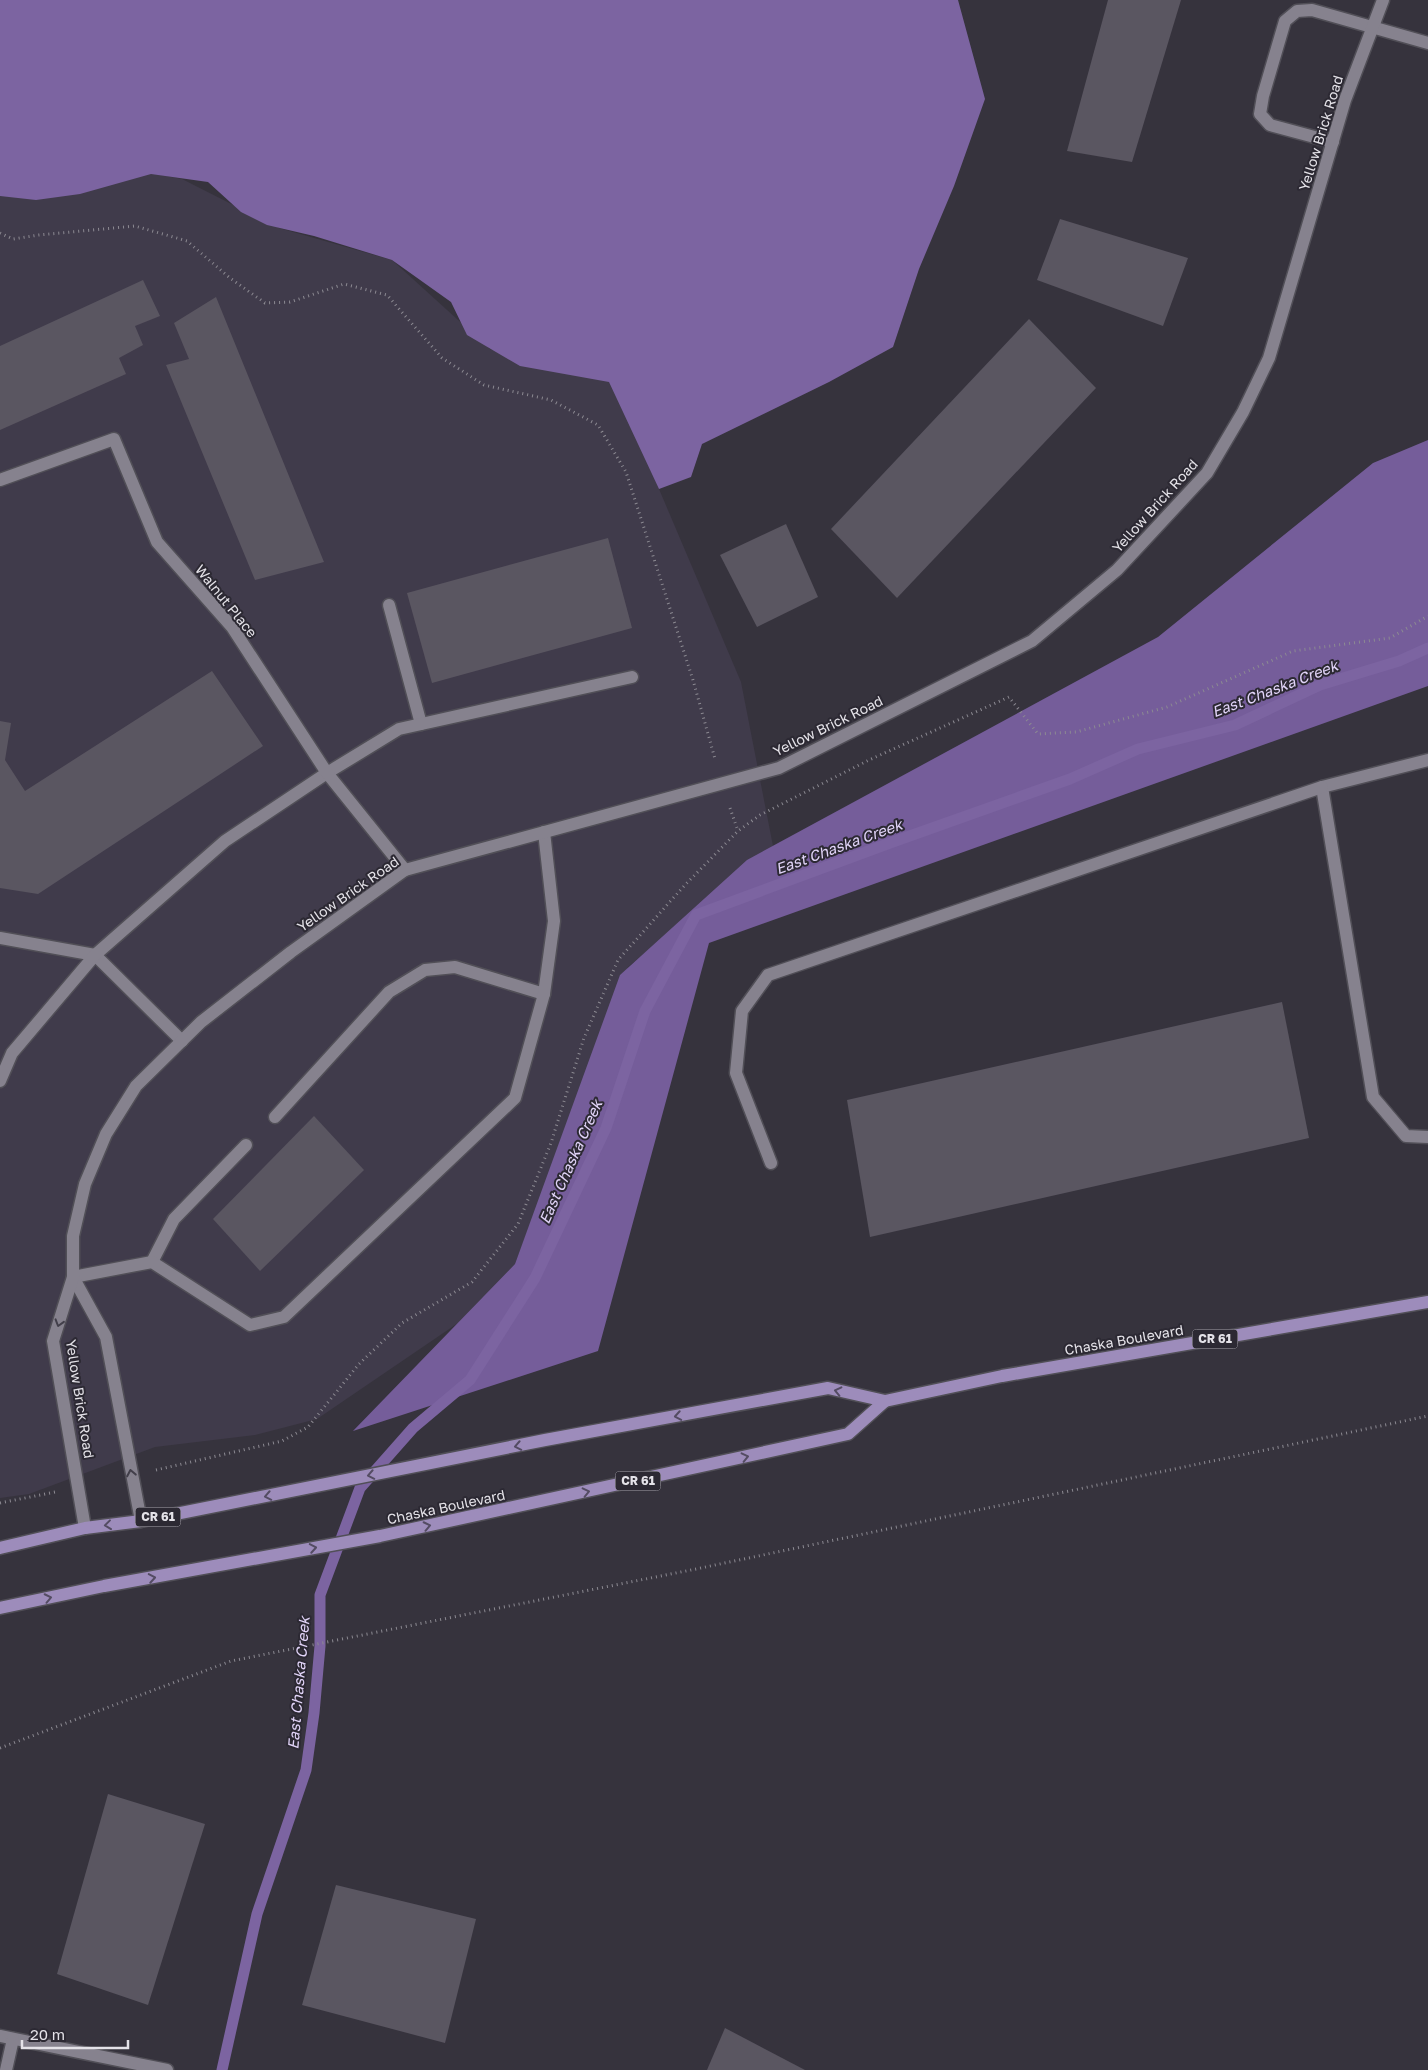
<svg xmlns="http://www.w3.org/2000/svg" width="1428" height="2070" font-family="'Golos Text',sans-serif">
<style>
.built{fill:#403b4b}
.forest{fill:#755d9a}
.water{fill:#7c64a1}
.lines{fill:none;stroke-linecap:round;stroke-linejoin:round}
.stream{stroke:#7c64a1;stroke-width:11}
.building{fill:#5a5661}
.service-casing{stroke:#514f57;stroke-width:15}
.minor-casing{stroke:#514f57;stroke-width:15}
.tertiary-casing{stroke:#514f57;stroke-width:15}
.primary-casing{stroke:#514f57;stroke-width:15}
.path{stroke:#8c8a92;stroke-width:3;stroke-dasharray:1 4;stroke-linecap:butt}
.service{stroke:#86828e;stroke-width:12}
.minor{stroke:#86828e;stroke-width:12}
.tertiary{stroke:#86828e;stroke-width:12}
.primary{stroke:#9d8cbb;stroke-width:12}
.oneway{stroke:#423f4a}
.oneway2{stroke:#544c63}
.labels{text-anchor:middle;stroke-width:4;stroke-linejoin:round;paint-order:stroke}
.shield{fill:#2c2933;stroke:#adaab2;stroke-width:1}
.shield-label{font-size:12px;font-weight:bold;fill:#e4e2e8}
.street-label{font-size:14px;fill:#e4e2e8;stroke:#2c2933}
.water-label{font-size:15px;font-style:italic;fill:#e1d4f8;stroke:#2c2933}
</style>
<rect width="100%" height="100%" fill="#36333d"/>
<polygon class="built" points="0,139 57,155 182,179 279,228 392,260 490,349 616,380 659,489 741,682 773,846 628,967 515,1264 458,1323 317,1419 255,1435 155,1447 29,1494 0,1498"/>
<polygon class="forest" points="1428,440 1428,686 709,943 598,1351 353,1431 515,1264 620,975 747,860 1158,637 1373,463"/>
<polygon class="water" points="0,0 958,0 985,99 954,186 919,269 893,347 829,382 702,444 691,477 659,489 609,382 520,366 467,335 451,302 392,260 314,236 267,225 241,212 208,182 151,174 80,194 36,200 0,196"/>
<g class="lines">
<polyline class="stream" points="222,2070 257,1914 306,1770 314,1713 320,1646 320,1595 360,1488 413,1428 470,1380 535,1278 606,1128 645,1011 696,915 890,843 1070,779 1138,749 1235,725 1320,685 1399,661 1428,648"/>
</g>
<g class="building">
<polygon points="1108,0 1181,0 1132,162 1067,151"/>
<polygon points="1060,219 1188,258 1163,326 1037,280"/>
<polygon points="143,280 160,316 135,326 143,345 119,358 126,374 0,430 0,346"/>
<polygon points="216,297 324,562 255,580 166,365 189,359 174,323"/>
<polygon points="1029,319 1096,388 897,598 831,529"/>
<polygon points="786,524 818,597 757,627 720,555"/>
<polygon points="608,538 632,628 432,683 407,593"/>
<polygon points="212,671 263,746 38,894 0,888 0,721 11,723 5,760 25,791"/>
<polygon points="1282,1002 1309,1138 870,1237 847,1100"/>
<polygon points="314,1116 364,1170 260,1271 213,1219"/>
<polygon points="108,1794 205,1824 148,2005 57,1974"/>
<polygon points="336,1885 476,1919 445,2043 302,2005"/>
<polygon points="725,2028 805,2070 707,2070"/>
</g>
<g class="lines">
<defs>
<g id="service">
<polyline points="1333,142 1270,125 1260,114 1263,96 1285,21 1297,11 1312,10 1428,43"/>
<polyline points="389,605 421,724"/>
<polyline points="1428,760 1322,787 1373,1097 1406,1136 1428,1137"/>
<polyline points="0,938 95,955 182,1041"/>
<polyline points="0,1081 12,1053 95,955 225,841 327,773 399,729 632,677"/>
<polyline points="275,1117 389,992 425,970 455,967 544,994"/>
<polyline points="771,1163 736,1073 742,1011 768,975 1322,787"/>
<polyline points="152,1262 174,1219 246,1145"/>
<polyline points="73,1277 152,1262 250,1325 284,1317 515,1098 544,994 554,921 544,832"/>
</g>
<g id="minor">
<polyline points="0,480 114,439 157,542 232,627 327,773 405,870"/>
<polyline points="0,2036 167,2070"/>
<polyline points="6,2070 13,2039"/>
</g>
<g id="tertiary">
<polyline points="73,1277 106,1337 141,1521"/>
<polyline points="85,1528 53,1341 73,1277 73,1236 85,1184 106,1134 136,1086 201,1022 291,952 405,870 779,768 1032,641 1117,570 1207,473 1243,412 1269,358 1345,100 1383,0"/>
</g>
<g id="primary">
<polyline points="0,1548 85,1528 141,1521 545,1440 828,1388 885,1401 1002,1376 1428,1302"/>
<polyline points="0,1608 104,1586 380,1536 848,1434 885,1401"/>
</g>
</defs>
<use href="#service" class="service-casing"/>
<use href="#minor" class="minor-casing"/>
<use href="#tertiary" class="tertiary-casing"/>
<use href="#primary" class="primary-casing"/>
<g class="path">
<polyline points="0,233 13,239 39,235 135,226 187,241 230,278 265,303 290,302 344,284 387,295 442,358 484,385 551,400 598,425 626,472 693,680 715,759"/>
<polyline points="730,808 738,831"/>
<polyline points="156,1470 282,1441 308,1427 359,1364 402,1323 472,1282 518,1224 551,1143 584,1038 618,960 684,886 738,831 760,815 869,760 1009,697 1038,734 1076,732 1167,707 1293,651 1390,638 1428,616"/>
<polyline points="0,1503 55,1492"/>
<polyline points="0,1748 231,1661 696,1569 1428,1416"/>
</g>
<use href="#service" class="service"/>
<use href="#minor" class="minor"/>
<use href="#tertiary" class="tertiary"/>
<use href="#primary" class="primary"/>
</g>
<defs><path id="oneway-chevron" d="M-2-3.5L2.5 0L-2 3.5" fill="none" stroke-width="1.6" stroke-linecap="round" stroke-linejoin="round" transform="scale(1.25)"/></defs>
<g class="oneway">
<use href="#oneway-chevron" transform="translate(59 1323) rotate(107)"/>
<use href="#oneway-chevron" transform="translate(131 1473) rotate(-101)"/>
</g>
<g class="oneway2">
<use href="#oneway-chevron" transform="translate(838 1391) rotate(-167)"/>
<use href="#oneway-chevron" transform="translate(678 1416) rotate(170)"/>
<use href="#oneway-chevron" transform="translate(518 1446) rotate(169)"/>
<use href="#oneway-chevron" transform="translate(745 1457) rotate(-13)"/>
<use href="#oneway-chevron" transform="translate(371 1475) rotate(169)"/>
<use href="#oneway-chevron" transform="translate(586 1492) rotate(-13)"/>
<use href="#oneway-chevron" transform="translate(268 1496) rotate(169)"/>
<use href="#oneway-chevron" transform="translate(108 1525) rotate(173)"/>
<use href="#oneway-chevron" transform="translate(427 1526) rotate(-12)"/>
<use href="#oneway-chevron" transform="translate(313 1548) rotate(-10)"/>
<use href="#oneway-chevron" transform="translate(152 1578) rotate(-10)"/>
<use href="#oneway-chevron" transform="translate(48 1598) rotate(-12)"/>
</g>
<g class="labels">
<g class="shield">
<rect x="1192.5" y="1329.5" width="45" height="19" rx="4"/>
<rect x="615.5" y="1471.5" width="45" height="19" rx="4"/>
<rect x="135.5" y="1507.5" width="45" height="19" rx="4"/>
</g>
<g class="shield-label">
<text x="1215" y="1343">CR 61</text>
<text x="638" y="1485">CR 61</text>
<text x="158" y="1521">CR 61</text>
</g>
<g class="street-label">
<text transform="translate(1321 133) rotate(-73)" y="5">Yellow Brick Road</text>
<text transform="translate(1155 506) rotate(-48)" y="5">Yellow Brick Road</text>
<text transform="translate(226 601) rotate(51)" y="5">Walnut Place</text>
<text transform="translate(828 726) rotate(-26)" y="5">Yellow Brick Road</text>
<text transform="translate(348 894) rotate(-35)" y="5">Yellow Brick Road</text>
<text transform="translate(1124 1340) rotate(-10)" y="5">Chaska Boulevard</text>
<text transform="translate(80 1399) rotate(81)" y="5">Yellow Brick Road</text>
<text transform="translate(446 1507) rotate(-12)" y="5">Chaska Boulevard</text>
</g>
<g class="water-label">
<text transform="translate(1275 689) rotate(-21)" y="5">East Chaska Creek</text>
<text transform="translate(839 847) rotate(-20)" y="5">East Chaska Creek</text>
<text transform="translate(571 1162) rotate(-66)" y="5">East Chaska Creek</text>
<text transform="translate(299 1683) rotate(-85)" y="5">East Chaska Creek</text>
</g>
</g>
<path d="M22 2040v8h106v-8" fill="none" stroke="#e4e2e8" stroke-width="2.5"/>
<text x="30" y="2040" font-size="15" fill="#e4e2e8" stroke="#2c2933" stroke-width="4" paint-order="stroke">20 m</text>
</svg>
